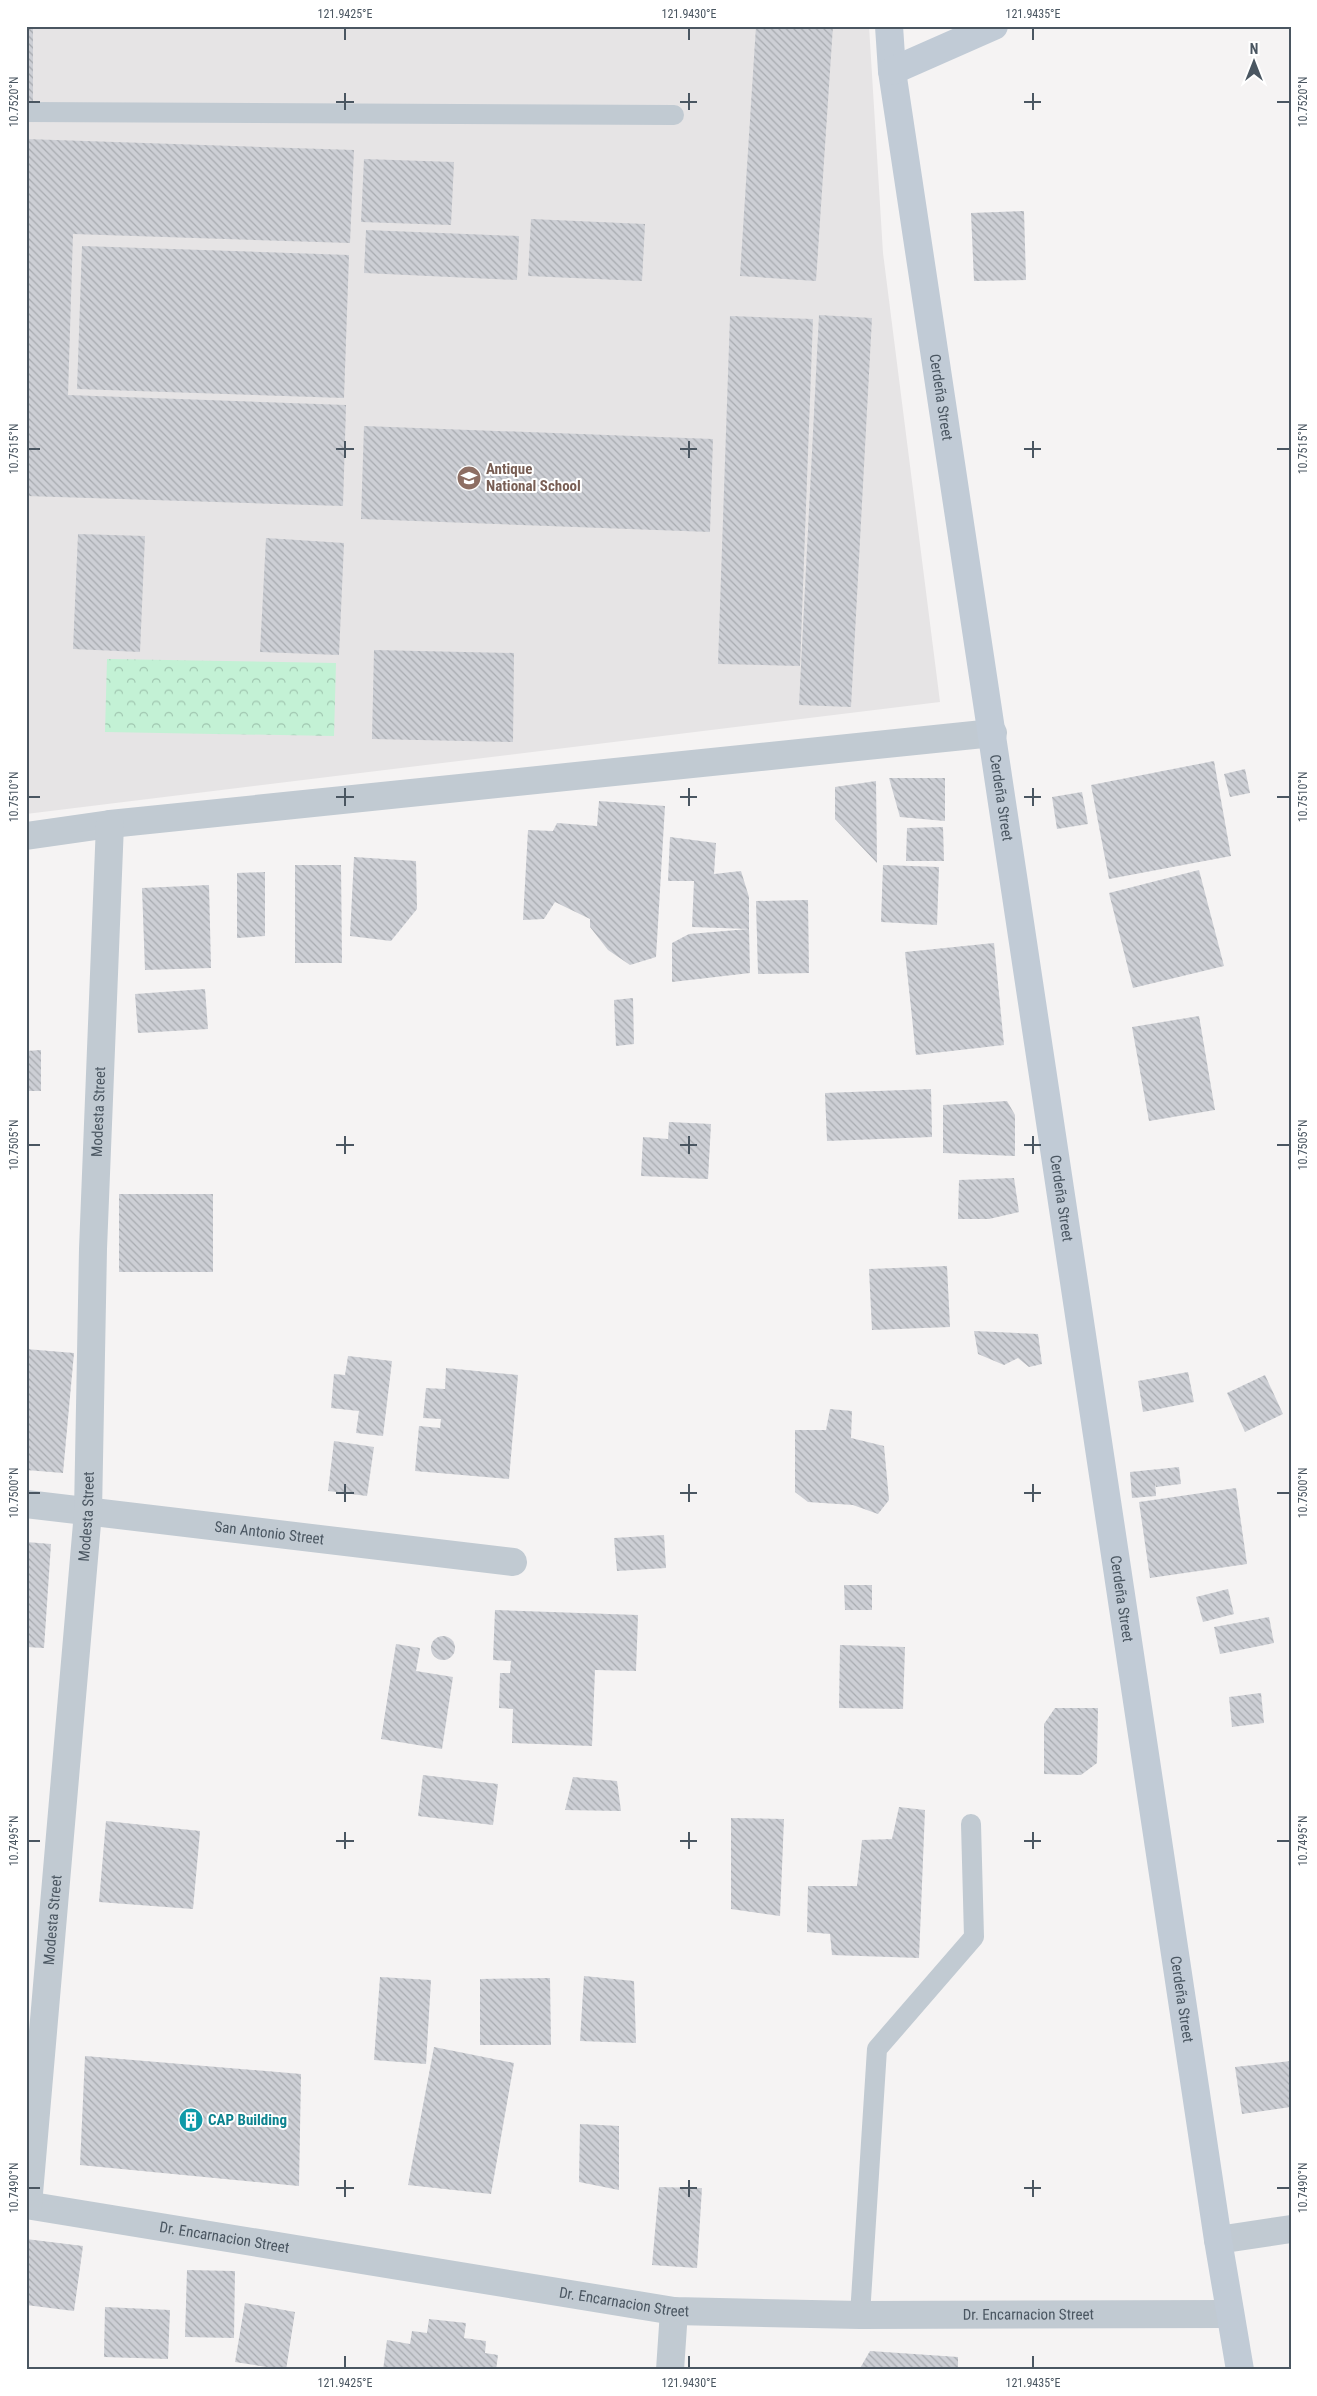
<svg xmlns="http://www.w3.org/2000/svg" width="1317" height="2396" font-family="'Roboto Condensed',sans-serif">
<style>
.education{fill:#e6e4e5}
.forest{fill:url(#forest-crowns)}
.building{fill:url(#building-back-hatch)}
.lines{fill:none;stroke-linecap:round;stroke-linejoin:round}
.service{stroke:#c1cad2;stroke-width:20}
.minor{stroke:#c1cad2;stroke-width:28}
.secondary{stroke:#c1cbd6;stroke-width:28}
.ticks{fill:none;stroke:#4a5661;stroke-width:2}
.labels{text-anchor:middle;stroke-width:4;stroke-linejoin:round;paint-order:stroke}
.street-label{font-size:15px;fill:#4a5661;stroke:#fff}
.education-label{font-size:15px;font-weight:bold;fill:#785e54;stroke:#fff;text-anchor:start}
.culture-label{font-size:15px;font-weight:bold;fill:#0d838f;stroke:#fff;text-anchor:start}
.neatline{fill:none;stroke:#4a5661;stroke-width:2}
.ticks-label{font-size:12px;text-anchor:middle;fill:#4a5661}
</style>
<defs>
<pattern id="forest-crowns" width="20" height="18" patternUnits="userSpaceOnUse" patternTransform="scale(1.25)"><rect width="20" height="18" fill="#c3f1d5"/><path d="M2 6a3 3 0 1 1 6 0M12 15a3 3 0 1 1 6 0" fill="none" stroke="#a0c6b0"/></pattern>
<pattern id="building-back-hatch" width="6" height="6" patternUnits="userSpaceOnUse" patternTransform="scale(1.25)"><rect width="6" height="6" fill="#cdcfd5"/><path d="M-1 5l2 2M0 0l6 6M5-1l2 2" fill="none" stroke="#a8abb0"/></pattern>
</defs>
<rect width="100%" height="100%" fill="#f5f3f3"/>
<polygon class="education" points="26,26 869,26 883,253 940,702 26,814"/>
<polygon class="forest" points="107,659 336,663 334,736 105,732"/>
<g class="building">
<rect x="26" y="26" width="7" height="77"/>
<polygon points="756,26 833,26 816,281 740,276"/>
<polygon points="26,139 354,150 350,243 73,234 68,395 346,405 343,506 26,496"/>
<polygon points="364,159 454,162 451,225 361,222"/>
<polygon points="1024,211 1026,280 974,281 971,213"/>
<polygon points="531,219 645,224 642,281 528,276"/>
<polygon points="366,230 519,236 517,280 364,273"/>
<polygon points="82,246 349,255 344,398 77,389"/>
<polygon points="819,315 872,318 851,707 799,705"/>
<polygon points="730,316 813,319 800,666 718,664"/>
<polygon points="364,426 713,439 710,532 361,519"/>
<polygon points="78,534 145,536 140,652 73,649"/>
<polygon points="266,538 344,543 339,655 260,652"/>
<polygon points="374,650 514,653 513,742 372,739"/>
<polygon points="1214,761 1231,856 1109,879 1091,785"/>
<polygon points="1245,769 1250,793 1230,797 1224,774"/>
<polygon points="889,778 945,778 945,821 900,817"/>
<polygon points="876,781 877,863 835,819 835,787"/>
<polygon points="1082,792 1088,824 1057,829 1052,797"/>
<polygon points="599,801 665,806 656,957 630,965 608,950 590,927 590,919 555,902 544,919 523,920 528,830 553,831 557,823 597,826"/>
<polygon points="943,827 944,861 906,861 907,828"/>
<polygon points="670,837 716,843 714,874 741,871 749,897 749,929 692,927 694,881 668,881"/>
<polygon points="354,857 416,861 417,909 391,941 350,936"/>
<polygon points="295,865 341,865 342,963 295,963"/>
<polygon points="883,865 939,867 937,925 881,922"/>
<polygon points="1199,870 1224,966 1133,988 1109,893"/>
<polygon points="265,872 265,936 237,938 237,873"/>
<polygon points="209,885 211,968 145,970 142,888"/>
<polygon points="808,900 809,973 758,974 756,901"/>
<polygon points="749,929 750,973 672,982 672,943 689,934"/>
<polygon points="994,943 1004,1045 916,1055 905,952"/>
<polygon points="205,989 208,1029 138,1033 135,994"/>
<polygon points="633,998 634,1044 616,1046 614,1000"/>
<polygon points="1199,1016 1215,1110 1149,1121 1132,1027"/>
<polygon points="41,1050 41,1091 26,1091 26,1051"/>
<polygon points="931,1089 932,1137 827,1141 825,1093"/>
<polygon points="1007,1101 1015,1115 1015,1156 943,1153 943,1105"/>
<polygon points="669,1122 711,1124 708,1179 641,1176 643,1137 668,1139"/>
<polygon points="1014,1178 1019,1212 989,1219 958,1219 959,1180"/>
<rect x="119" y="1194" width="94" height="78"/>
<polygon points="947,1266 950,1327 872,1330 869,1269"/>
<polygon points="974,1331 1038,1334 1042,1364 1029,1367 1018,1358 1004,1365 978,1354"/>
<polygon points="26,1349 74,1353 63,1473 26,1470"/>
<polygon points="348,1356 392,1361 383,1436 356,1433 359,1411 331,1408 334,1374 345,1375"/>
<polygon points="446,1368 518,1375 509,1479 415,1471 419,1426 440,1428 441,1419 423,1418 426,1388 445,1389"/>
<polygon points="1188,1372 1194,1402 1143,1412 1138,1381"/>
<polygon points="1265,1375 1283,1414 1245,1432 1227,1393"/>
<polygon points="830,1409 852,1411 851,1438 884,1446 889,1500 878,1514 853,1505 808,1502 795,1492 795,1430 826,1430"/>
<polygon points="334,1441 374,1447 367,1496 328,1491"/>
<polygon points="1179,1467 1181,1484 1156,1487 1155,1481 1156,1496 1132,1498 1130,1472"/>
<polygon points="1236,1488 1247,1564 1150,1578 1139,1502"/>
<polygon points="664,1535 666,1568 617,1571 614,1538"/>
<polygon points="26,1542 51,1544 44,1648 26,1647"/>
<polygon points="844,1585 872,1585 872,1610 845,1610"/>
<polygon points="1228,1589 1234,1614 1203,1622 1196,1597"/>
<polygon points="495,1610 638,1615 636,1671 595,1670 592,1746 512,1743 513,1709 499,1708 500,1673 510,1673 511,1661 493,1660"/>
<polygon points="1269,1617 1274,1643 1220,1654 1214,1627"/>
<circle cx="443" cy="1648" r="12"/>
<polygon points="396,1644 420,1648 416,1671 453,1677 442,1749 381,1739"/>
<polygon points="840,1645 905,1647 903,1709 839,1708"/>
<polygon points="1261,1693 1264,1723 1232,1727 1229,1697"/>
<polygon points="1055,1708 1098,1708 1097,1763 1081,1775 1044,1774 1044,1724"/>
<polygon points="423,1775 498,1784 493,1825 418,1816"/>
<polygon points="573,1777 617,1781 621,1811 565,1810"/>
<polygon points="899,1807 925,1810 919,1958 832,1955 830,1934 807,1932 808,1886 857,1886 862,1840 892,1839"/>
<polygon points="731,1818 784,1819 780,1916 731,1909"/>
<polygon points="106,1821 200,1831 193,1909 99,1902"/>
<polygon points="584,1976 634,1981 636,2043 580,2041"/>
<polygon points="380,1977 431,1980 426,2064 374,2060"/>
<polygon points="550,1978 551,2045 480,2045 480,1979"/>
<polygon points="434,2047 514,2063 491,2194 408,2185"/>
<polygon points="85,2056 301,2074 299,2186 80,2165"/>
<polygon points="1291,2061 1291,2107 1242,2114 1235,2067"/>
<polygon points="580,2124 619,2126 619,2190 579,2182"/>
<polygon points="659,2187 702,2188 697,2268 652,2265"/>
<polygon points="26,2239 83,2246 74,2311 26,2305"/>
<polygon points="187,2270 235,2271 234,2338 185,2337"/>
<polygon points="245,2303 295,2312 286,2370 235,2362"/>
<polygon points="105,2307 170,2310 168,2359 104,2357"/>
<polygon points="429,2319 466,2323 464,2338 486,2341 485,2353 498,2355 496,2370 383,2370 387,2340 410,2344 412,2331 427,2333"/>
<polygon points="870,2351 958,2357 958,2370 859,2370"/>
</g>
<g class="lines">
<g class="service">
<polyline points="26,112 674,115"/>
<polyline points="860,2315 877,2049 974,1937 971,1824"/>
</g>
<g class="minor">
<polyline points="26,836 110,824 993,733"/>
<path id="s1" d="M26,1504L513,1562"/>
<path id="s2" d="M26,2205L674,2311L860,2315L1230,2314"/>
<path id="s3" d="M28,2205L88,1512L93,1249L110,824"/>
<polyline points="1218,2240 1291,2229"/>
<polyline points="670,2370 674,2311"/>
</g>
<g class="secondary">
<path id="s4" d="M889,26L892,71L1218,2240L1240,2370"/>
<polyline points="892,71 994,26"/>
</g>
</g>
<path class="ticks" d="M345,28V40M689,28V40M1033,28V40M345,93V110M689,93V110M1033,93V110M28,102H40M336,102H354M680,102H697M1024,102H1041M1277,102H1290M345,441V458M689,441V458M1033,441V458M28,449H40M336,449H354M680,449H697M1024,449H1041M1277,449H1290M345,788V806M689,788V806M1033,788V806M28,797H40M336,797H354M680,797H697M1024,797H1041M1277,797H1290M345,1136V1154M689,1136V1154M1033,1136V1154M28,1145H40M336,1145H354M680,1145H697M1024,1145H1041M1277,1145H1290M345,1484V1502M689,1484V1502M1033,1484V1502M28,1493H40M336,1493H354M680,1493H697M1024,1493H1041M1277,1493H1290M345,1832V1849M689,1832V1849M1033,1832V1849M28,1841H40M336,1841H354M680,1841H697M1024,1841H1041M1277,1841H1290M345,2180V2197M689,2180V2197M1033,2180V2197M28,2188H40M336,2188H354M680,2188H697M1024,2188H1041M1277,2188H1290M345,2356V2368M689,2356V2368M1033,2356V2368"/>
<defs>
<symbol id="school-disc" viewBox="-11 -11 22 22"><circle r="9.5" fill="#8d6e63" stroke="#fff"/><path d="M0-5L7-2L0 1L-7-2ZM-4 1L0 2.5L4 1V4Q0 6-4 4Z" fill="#fff"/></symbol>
<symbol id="building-disc" viewBox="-11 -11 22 22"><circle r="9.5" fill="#0f9aa8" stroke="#fff"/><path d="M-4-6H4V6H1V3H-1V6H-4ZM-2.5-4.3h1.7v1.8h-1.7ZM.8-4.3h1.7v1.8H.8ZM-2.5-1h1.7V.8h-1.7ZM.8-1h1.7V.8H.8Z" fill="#fff"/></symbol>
</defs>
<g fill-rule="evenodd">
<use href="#school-disc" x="455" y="464" width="28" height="28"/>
<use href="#building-disc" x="177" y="2106" width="28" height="28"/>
</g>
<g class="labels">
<g class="street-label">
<text dy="5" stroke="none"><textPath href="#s4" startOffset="375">Cerdeña Street</textPath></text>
<text dy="5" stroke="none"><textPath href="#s4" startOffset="780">Cerdeña Street</textPath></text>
<text dy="5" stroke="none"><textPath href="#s3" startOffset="1096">Modesta Street</textPath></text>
<text dy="5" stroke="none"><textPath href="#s4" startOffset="1185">Cerdeña Street</textPath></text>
<text dy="5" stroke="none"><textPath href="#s3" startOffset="691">Modesta Street</textPath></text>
<text dy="5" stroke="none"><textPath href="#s1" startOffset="245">San Antonio Street</textPath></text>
<text dy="5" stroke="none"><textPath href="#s4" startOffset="1590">Cerdeña Street</textPath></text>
<text dy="5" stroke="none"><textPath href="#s3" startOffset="286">Modesta Street</textPath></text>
<text dy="5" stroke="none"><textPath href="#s4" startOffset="1995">Cerdeña Street</textPath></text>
<text dy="5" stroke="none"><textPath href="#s2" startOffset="201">Dr. Encarnacion Street</textPath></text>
<text dy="5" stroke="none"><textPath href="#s2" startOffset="606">Dr. Encarnacion Street</textPath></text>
<text dy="5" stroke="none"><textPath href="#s2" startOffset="1011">Dr. Encarnacion Street</textPath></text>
</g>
<g class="education-label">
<text x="486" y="474">Antique<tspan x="486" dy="17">National School</tspan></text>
</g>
<g class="culture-label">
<text x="208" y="2125">CAP Building</text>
</g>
</g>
<rect width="1317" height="2396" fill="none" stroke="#ffffff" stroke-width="55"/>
<g transform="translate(1254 62)" stroke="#ffffff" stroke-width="4" paint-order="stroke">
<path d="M0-4L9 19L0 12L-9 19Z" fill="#4a5661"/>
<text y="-8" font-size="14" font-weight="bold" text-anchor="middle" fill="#4a5661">N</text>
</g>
<rect x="28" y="28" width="1262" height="2340" class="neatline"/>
<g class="ticks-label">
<text x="345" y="18">121.9425°E</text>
<text x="689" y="18">121.9430°E</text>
<text x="1033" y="18">121.9435°E</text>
<text transform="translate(14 102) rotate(-90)" y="4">10.7520°N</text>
<text transform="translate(1303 102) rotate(-90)" y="4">10.7520°N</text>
<text transform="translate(14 449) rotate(-90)" y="4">10.7515°N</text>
<text transform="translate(1303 449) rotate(-90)" y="4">10.7515°N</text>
<text transform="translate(14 797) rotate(-90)" y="4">10.7510°N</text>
<text transform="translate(1303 797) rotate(-90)" y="4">10.7510°N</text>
<text transform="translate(14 1145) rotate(-90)" y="4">10.7505°N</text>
<text transform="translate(1303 1145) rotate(-90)" y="4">10.7505°N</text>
<text transform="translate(14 1493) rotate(-90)" y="4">10.7500°N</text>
<text transform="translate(1303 1493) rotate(-90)" y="4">10.7500°N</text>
<text transform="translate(14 1841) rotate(-90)" y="4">10.7495°N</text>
<text transform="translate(1303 1841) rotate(-90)" y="4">10.7495°N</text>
<text transform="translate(14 2188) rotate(-90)" y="4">10.7490°N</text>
<text transform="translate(1303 2188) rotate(-90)" y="4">10.7490°N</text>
<text x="345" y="2387">121.9425°E</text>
<text x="689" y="2387">121.9430°E</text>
<text x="1033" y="2387">121.9435°E</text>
</g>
</svg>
